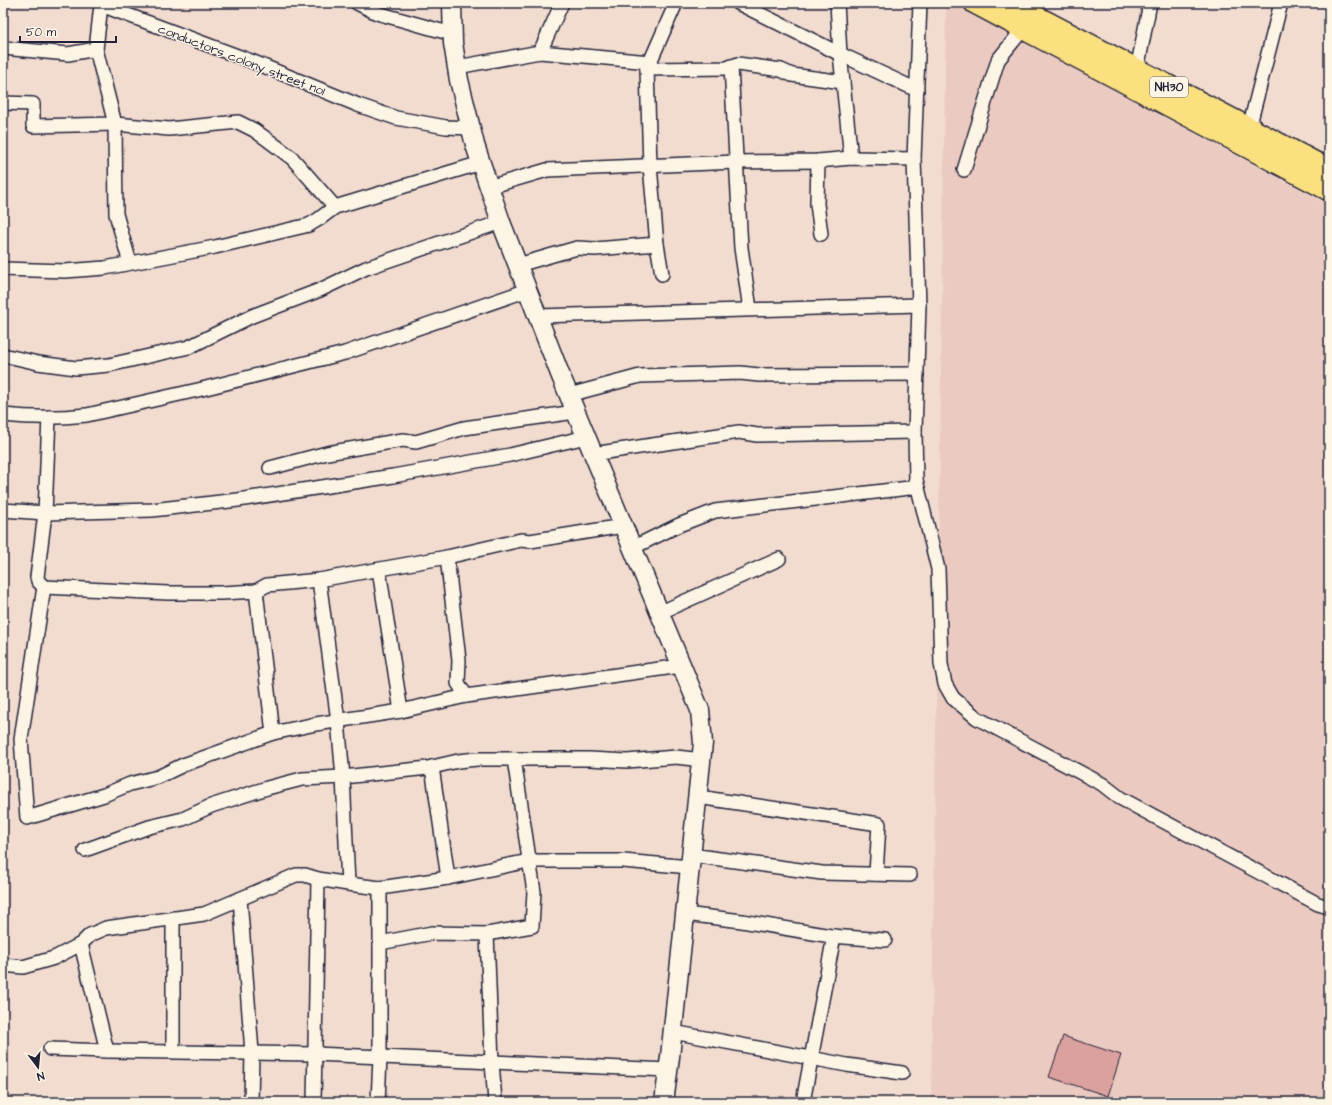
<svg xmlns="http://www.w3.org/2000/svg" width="1332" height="1105" font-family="'Architects Daughter',sans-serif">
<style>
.built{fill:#ebcac1}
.building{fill:#dba19e;stroke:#22223b}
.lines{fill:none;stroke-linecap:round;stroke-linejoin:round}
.minor-casing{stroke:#22223b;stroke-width:16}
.secondary-casing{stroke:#22223b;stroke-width:21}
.trunk-casing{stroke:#22223b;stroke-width:24}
.minor{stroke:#fcf5e5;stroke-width:13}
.secondary{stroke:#fcf5e5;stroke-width:18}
.trunk{stroke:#fbe080;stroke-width:21}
.labels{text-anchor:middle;stroke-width:3;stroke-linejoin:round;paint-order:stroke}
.shield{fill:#fcf5e5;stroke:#63616e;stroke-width:1}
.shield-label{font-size:12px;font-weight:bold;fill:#22223b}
.street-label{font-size:13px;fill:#22223b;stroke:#fcf5e5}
</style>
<rect width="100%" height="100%" fill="#f2dcd0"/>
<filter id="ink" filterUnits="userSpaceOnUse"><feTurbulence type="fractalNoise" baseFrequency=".025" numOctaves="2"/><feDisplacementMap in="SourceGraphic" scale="8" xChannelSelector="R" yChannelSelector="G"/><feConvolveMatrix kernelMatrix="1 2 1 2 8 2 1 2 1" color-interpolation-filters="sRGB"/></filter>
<g filter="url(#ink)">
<polygon class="built" points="946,3 951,3 1329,205 1329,1102 931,1102"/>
<polygon class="building" points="1063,1036 1121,1055 1108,1096 1049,1077"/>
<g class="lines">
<defs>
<g id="minor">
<polyline points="357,3 377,13 452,34"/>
<polyline points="738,3 840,54 917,90"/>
<polyline points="837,3 840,54 851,158"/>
<polyline points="920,3 914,159 919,305 915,432 916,480 938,569 941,664 945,684 953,698 977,718 1102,784 1120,798 1318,904 1329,907"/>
<polyline points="3,48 68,54 96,49"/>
<polyline points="540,52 562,3"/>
<polyline points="731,66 741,248 750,309"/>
<polyline points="457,67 540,52 650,62"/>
<polyline points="647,69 727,68 738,64 781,70 792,75 843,82"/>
<polyline points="1137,70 1150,3"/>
<polyline points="3,103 33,104 33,126 115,124 96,49 101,5 251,61 358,105 396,118 446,127 470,128"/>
<polyline points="1249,128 1281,3"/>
<polyline points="818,161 817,204 821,234"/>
<polyline points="964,170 998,60 1023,29"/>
<polyline points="489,187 547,170 736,162 818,161 851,158 914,159"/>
<polyline points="657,244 662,274"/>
<polyline points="130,263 116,214 115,124 169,129 238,122 254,130 268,140 292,158 335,207"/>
<polyline points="518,265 577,248 595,249 657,244 650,166 647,69 676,3"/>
<polyline points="3,269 65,271 105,268 215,247 309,225 319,219 335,207 481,163"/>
<polyline points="538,316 919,305"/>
<polyline points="3,355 38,363 76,368 109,365 189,347 252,316 320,290 366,268 501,222"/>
<polyline points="569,395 640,376 740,373 759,375 917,374"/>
<path d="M3,415C31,418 60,418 87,415L202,389L345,353L528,290"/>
<polyline points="49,417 45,513 37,577 38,581 44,587 168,593 222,593 256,591 267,585 319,580 447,557 521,540 530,541 623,526"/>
<polyline points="593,454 739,432 757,435 915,432"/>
<polyline points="270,468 327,453 403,440 416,442 464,428 575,412"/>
<polyline points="3,510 45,513 152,510 238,500 393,476 510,455 586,437"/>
<polyline points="632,548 679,525 715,511 909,488 913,486 916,480"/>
<polyline points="447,557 459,660 458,683 466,696"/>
<polyline points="379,570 401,711"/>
<polyline points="319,580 338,721 343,777 348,884"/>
<polyline points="44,587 21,739 27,818 104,795 130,784 158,777 183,765 273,733 316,724 401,711 466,696 681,666"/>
<polyline points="256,591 273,733"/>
<polyline points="659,613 779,559"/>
<polyline points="432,767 448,878"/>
<polyline points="698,797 879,824 876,874"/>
<polyline points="85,850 149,827 183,819 211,806 267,788 302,779 343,777 428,768 458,761 477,759 589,759 627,761 676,757 702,760"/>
<polyline points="691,855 822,873 910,875"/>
<polyline points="240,899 252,1052 251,1102"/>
<polyline points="685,914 742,921 831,936 885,940"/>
<polyline points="173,918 173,1051"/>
<polyline points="487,934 492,1062 495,1102"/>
<polyline points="380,943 432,933 487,934 532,926 534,892 514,759"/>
<polyline points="3,965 23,967 54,958 81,944 90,935 106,928 204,914 296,875 305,875 318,879 348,884 380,888 448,878 528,861 623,861 690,867"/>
<polyline points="673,1032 847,1065 902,1073"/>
<polyline points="50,1049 107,1051 81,944"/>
<polyline points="107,1051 315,1054 668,1070"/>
<polyline points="314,1102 318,879"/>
<polyline points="378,1102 380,1057 380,888"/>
<polyline points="803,1102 834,936"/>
</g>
<polyline id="secondary" points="452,3 453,43 459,80 475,145 481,163 501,222 560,374 700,710 703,743 670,1057 664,1102"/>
<g id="trunk">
<polyline points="975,3 1329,190"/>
<polyline points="1010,3 1329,170"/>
</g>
</defs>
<use href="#minor" class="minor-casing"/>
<use href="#secondary" class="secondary-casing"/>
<use href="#trunk" class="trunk-casing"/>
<use href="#minor" class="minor"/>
<use href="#secondary" class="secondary"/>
<use href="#trunk" class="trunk"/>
</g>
</g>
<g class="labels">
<rect class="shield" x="1150" y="77" width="38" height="20" rx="3"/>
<g class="shield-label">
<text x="1169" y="91">NH30</text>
</g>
<g class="street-label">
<text transform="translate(242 59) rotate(21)" y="5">conductors colony street no1</text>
</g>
</g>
<rect width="1332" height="1105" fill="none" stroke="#fcf5e5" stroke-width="16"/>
<rect x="8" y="8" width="1316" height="1089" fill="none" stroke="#22223b" stroke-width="1.5" filter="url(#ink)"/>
<g transform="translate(38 1067) rotate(164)" stroke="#fcf5e5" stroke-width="3" paint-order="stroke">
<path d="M0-3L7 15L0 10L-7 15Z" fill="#22223b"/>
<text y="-6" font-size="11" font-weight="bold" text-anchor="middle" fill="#22223b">N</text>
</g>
<path d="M20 36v6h96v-6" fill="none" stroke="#22223b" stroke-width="2"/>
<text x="26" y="36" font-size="12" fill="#22223b" stroke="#fcf5e5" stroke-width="3" paint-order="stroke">50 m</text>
</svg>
